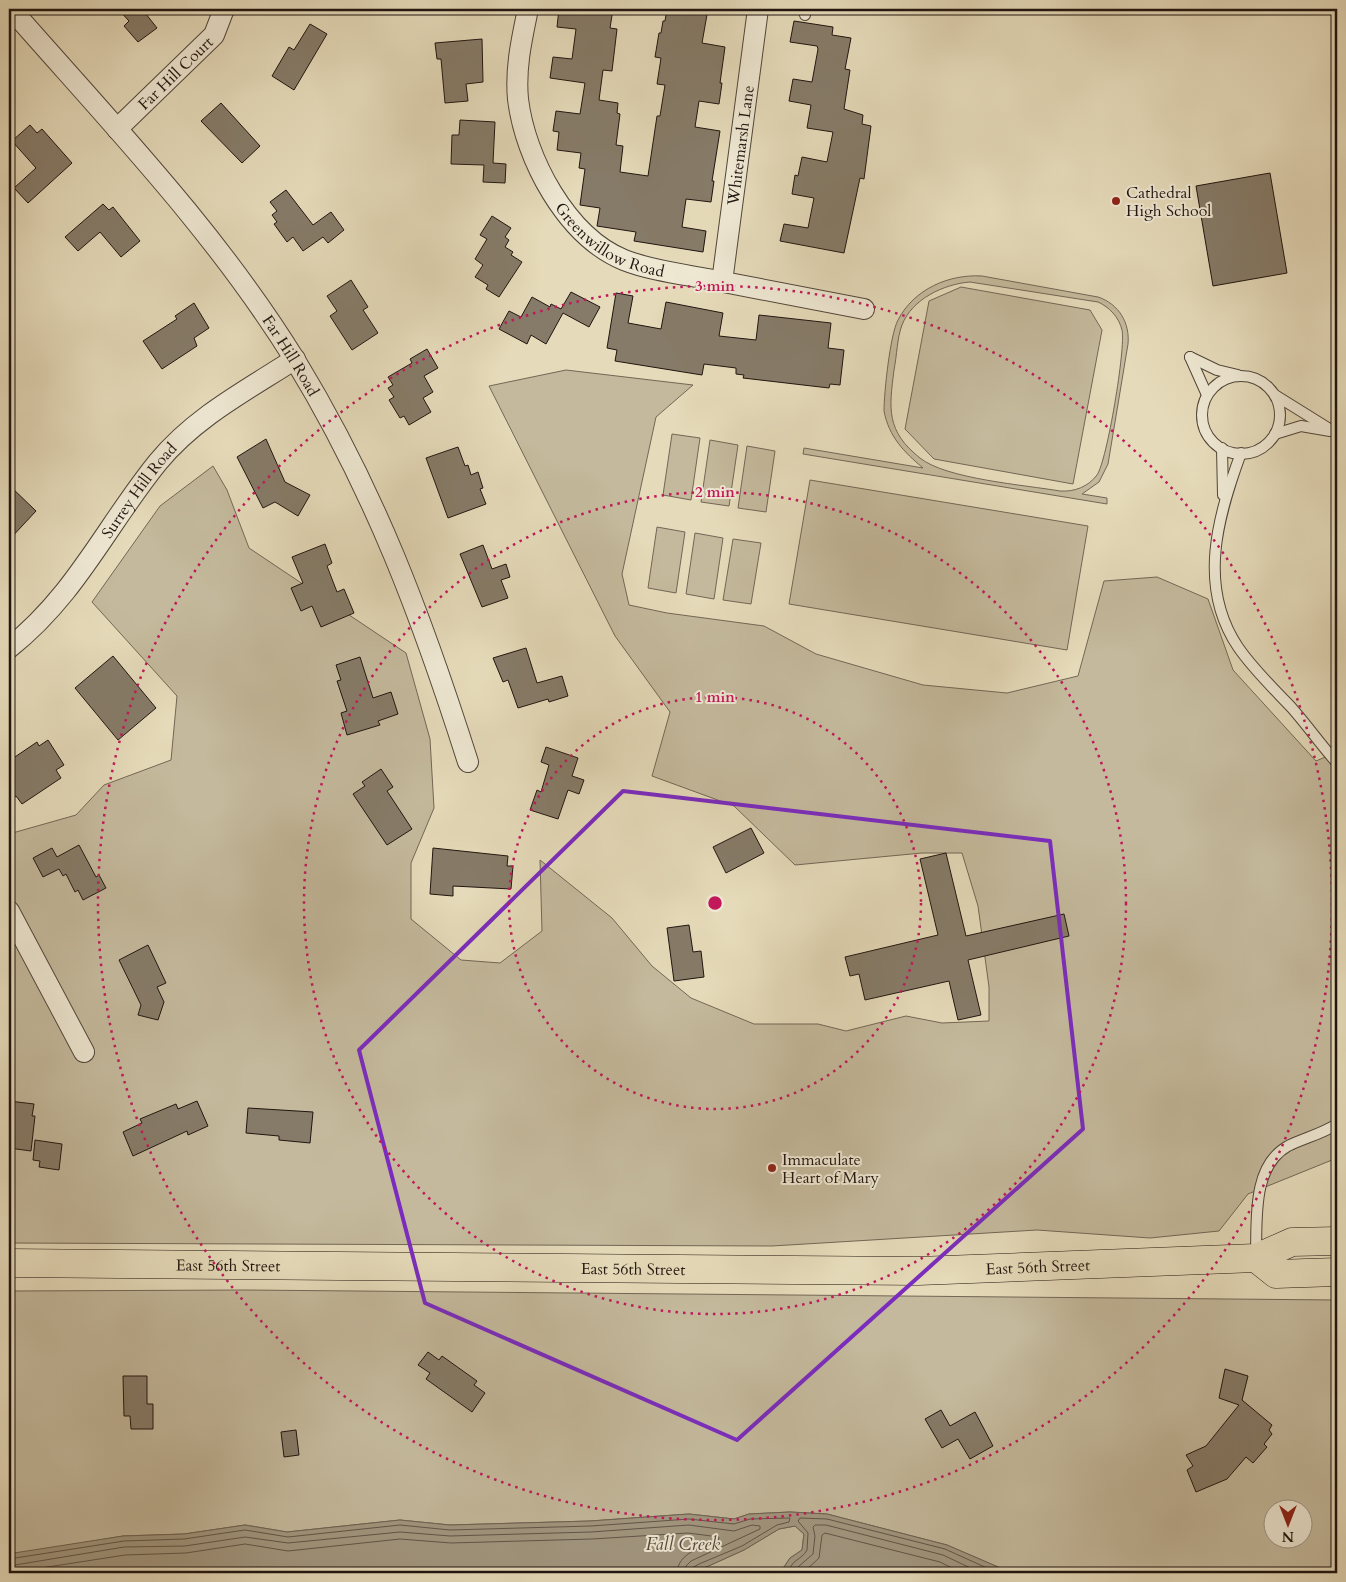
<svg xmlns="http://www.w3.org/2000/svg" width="1346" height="1582" font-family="Cardo,serif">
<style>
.green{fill:#c4b99c;stroke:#726756;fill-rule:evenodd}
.water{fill:#a29780;stroke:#6e6353}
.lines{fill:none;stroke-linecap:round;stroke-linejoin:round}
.shore{stroke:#615648;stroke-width:1}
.building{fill:#867b68;stroke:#201510}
.lane-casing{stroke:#51463a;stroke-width:12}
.street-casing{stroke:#51463a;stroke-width:22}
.primary-casing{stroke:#201510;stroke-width:29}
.lane{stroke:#eee7d2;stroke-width:10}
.street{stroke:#eee7d2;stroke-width:20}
.primary{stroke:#e5dab9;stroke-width:28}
.marked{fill:none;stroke:#7b2cbf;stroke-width:4;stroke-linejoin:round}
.ring{fill:none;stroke:#c2185b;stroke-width:2.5;stroke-dasharray:2.5 5}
.poi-dot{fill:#8f2418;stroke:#eee7d2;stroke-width:2}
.labels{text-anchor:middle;stroke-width:4;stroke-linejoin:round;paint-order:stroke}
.street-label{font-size:16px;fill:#201510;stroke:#eee7d2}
.poi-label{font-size:16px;fill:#201510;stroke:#eee7d2;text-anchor:start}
.water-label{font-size:18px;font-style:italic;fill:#54493d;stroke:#eee7d2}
.centre{fill:#c2185b;stroke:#eee7d2;stroke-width:2.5}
.ring-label{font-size:15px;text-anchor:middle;font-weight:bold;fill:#c2185b;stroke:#eee7d2;stroke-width:4;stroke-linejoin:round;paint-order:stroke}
</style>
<rect width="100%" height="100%" fill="#e5dab9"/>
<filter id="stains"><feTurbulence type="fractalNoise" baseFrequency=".004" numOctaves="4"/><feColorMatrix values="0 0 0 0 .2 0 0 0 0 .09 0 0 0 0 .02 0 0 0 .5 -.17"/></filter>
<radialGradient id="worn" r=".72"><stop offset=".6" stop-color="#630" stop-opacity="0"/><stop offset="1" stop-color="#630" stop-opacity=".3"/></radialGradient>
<g class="green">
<path d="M982,276L1098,297C1119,304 1130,323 1128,344L1108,464L1099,482L1082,494L1107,498V504L803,454L804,448L923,468C904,452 889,437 884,411C884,393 890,335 898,320C914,289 949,274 982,276ZM970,282L1098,302C1109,307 1119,317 1122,330C1126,347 1107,461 1097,475C1088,487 1074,492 1060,491C1025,485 946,479 920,458C886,431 889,409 894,370C897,355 897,338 902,325C912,299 944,284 970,282Z"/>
<polygon points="961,287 1090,310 1102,330 1073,484 934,459 905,429 929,301"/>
<polygon points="566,370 693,385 656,417 622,574 629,605 667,613 764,626 816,654 923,685 1007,693 1078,676 1104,581 1157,577 1208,599 1233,670 1316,761 1337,752 1337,1158 1248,1194 1219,1231 1150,1238 1037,1230 772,1246 9,1243 9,834 76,815 104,785 171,760 177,696 92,602 160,506 213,466 227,490 249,548 406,653 430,739 434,808 411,863 411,919 461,960 500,963 542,931 540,860 612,918 652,966 691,998 754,1024 818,1024 846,1031 906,1016 942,1023 989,1021 989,987 978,906 962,853 922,853 795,865 734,806 652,776 670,712 615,636 489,386"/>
<polygon points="672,434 700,438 691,500 663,495"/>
<polygon points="710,440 738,445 729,506 701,502"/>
<polygon points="747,446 775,451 766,512 738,508"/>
<polygon points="810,480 1088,526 1067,650 789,604"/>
<polygon points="657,527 685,532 676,593 648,588"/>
<polygon points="695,533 723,538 714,599 686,594"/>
<polygon points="733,539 761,543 751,604 723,600"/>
<path d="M246,1290L1337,1300V1573H1012L947,1545L827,1514L790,1512L749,1514L734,1519L689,1514L590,1521L450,1525L400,1520L287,1532L245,1525L184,1534L123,1536L9,1555V1291ZM1274,1510H1304V1540H1274Z"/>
<polygon points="795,1526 804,1534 802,1550 790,1558 784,1567 785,1573 693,1573 744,1550 779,1529"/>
</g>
<polygon class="water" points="790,1512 827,1514 947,1545 1012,1573 785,1573 784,1567 790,1558 802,1550 804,1534 795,1526 779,1529 744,1550 693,1573 9,1573 9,1555 14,1553 123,1536 184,1534 245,1525 287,1532 400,1520 450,1525 590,1521 689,1514 734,1519 749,1514"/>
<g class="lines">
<g class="shore">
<polyline points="9,1559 124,1541 184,1539 245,1530 288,1537 400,1525 450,1530 591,1526 689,1519 734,1524 750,1519 790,1518 789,1522 777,1525 742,1546 699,1564 692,1568 691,1573"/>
<polyline points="9,1566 124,1547 185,1546 245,1537 288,1543 400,1532 450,1536 591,1532 689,1525 734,1531 752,1525 760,1526 760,1529 691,1561 686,1566 685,1573"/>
<path d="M9,1573L125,1555L186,1553L245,1544L288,1551L400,1539L451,1543L592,1539L688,1533L719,1537L718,1541C702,1548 678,1552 677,1573"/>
<path d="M790,1573C788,1561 802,1560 807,1550L808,1533L798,1521L800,1518L827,1519L945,1549L998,1573"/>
<polyline points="796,1573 798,1567 813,1554 815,1536 813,1527 815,1525 826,1525 943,1555 981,1573"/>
<polyline points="803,1573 819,1558 822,1535 825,1533 940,1562 962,1573"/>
</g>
</g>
<g class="building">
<polygon points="118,9 142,9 157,28 138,42 124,26 129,21"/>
<polygon points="559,9 613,9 610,28 617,29 612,71 603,70 599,100 618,103 617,113 620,114 616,145 623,146 620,172 648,176 657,116 660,116 665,85 657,84 661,58 655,57 659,33 661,33 663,21 665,21 667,9 708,9 702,43 725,47 720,83 722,83 719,104 699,101 695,127 720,131 712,181 714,181 711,202 686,199 682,227 706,231 703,252 634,241 636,232 597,226 600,208 580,205 585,169 579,168 581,153 557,150 559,132 553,131 556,111 580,114 585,83 550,78 553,57 572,59 576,29 557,27"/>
<polygon points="794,21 833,27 832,35 851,38 845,69 850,70 844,109 863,115 862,124 871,126 864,179 860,178 844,253 780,241 784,224 808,228 814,198 792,194 795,175 798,176 802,157 827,162 833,132 807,128 811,105 789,101 793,79 812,82 818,49 817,46 790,42"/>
<polygon points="310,24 327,34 294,90 272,76 289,47 294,50"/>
<polygon points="482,39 483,82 466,84 468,101 445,103 441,59 437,59 435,43"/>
<polygon points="221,103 260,146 242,163 201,121"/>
<polygon points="460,120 495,122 493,163 506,164 505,183 483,182 484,165 451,164 452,135 459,135"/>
<polygon points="30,125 37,133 42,129 72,163 28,203 14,188 36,168 12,141"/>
<polygon points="1270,173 1287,273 1213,286 1196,186"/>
<polygon points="286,190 313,225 331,212 344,230 328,243 323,237 303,251 293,237 287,242 274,224 277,222 272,215 277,211 270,202"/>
<polygon points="103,204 109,210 113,207 140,241 121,257 100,232 78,251 65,237"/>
<polygon points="492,216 511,228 505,237 509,240 505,247 513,252 511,255 522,262 499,297 486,289 488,285 475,277 483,265 475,259 487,239 480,235"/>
<polygon points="351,280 368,307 363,310 378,333 352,350 330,316 337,311 327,296"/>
<polygon points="571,292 600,307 589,327 563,313 546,344 531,335 527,344 499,329 509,311 521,317 532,297 550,307 551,304 561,309"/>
<polygon points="616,293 633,296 628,323 661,329 666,302 723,313 719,336 756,340 759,315 831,323 828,348 844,350 840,385 830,384 829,388 743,378 744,375 736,374 736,368 704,364 702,375 615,361 617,350 607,348"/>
<polygon points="194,303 209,328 194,338 197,346 162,369 143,341 177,319 175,316"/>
<polygon points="427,349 438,368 424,376 433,392 423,398 431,412 409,425 404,416 400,418 389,400 394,397 388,388 393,385 388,377 412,363 410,359"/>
<polygon points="266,439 285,482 310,495 298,516 275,502 263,508 237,457"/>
<polygon points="458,447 465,466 468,465 471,475 478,472 483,488 480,489 486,504 448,518 426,458"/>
<polygon points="9,485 36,511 9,540"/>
<polygon points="325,544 332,563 327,566 337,592 344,589 354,613 321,627 312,606 301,611 291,588 303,583 292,557"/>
<polygon points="483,545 492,569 506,564 510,577 501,580 508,598 482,607 460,554"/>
<polygon points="526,648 537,683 562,676 568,696 549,702 548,699 518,708 508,680 503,682 493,658"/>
<polygon points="113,656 156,708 118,740 75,688"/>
<polygon points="360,657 373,698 391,692 398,714 378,721 380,725 347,735 341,713 347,711 337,681 341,680 336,665"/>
<polygon points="48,740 64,765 56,770 61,778 22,804 16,796 9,801 9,761 37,742 39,746"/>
<polygon points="546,747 578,758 572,776 584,780 579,794 568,790 558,819 530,810 537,790 541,792 549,765 541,762"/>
<polygon points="381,769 393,787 387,791 412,829 387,845 353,794 365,786 362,782"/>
<polygon points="751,828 764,853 726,873 713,847"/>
<polygon points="79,845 96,877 99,875 106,888 83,900 78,890 75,892 66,874 63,876 59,869 43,877 33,858 52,848 57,857"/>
<polygon points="433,848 508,856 507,866 513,866 511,889 453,886 453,896 430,894"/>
<polygon points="946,853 966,936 1064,914 1069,936 968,960 981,1015 958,1020 949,981 865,1000 859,974 850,976 845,957 938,935 920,859"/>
<polygon points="689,925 693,952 701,951 704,977 674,981 667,928"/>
<polygon points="148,945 166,983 157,987 164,1002 158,1020 138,1015 141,1005 119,960"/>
<polygon points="9,1101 34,1104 32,1116 35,1116 31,1151 9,1148"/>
<polygon points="197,1101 208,1126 188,1135 187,1131 133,1156 123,1132 142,1123 140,1119 176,1104 178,1109"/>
<polygon points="248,1108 313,1112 310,1143 279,1140 279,1136 246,1133"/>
<polygon points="35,1140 62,1144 59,1170 39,1167 40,1161 33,1160"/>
<polygon points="428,1352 439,1360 442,1356 477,1381 474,1385 485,1393 472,1412 426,1379 430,1373 418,1365"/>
<polygon points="1225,1369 1248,1376 1242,1400 1272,1425 1269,1430 1272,1434 1264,1444 1267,1447 1253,1463 1246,1457 1227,1479 1196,1492 1187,1470 1193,1466 1186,1455 1206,1446 1239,1405 1219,1398"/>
<polygon points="123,1376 147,1376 147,1404 153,1404 153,1429 131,1429 130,1416 124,1416"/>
<polygon points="941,1410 950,1426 975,1412 993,1446 970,1459 958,1439 942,1448 925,1419"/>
<polygon points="296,1430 299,1455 284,1457 281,1432"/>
</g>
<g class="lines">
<defs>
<g id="lane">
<polyline points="805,15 806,9"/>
<polyline points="1190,357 1217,370 1238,375"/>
<polyline points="1190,357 1207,395"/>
<circle cx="1241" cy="415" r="39"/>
<polyline points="1275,395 1336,433"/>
<polyline points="1275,434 1301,426 1330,431"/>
<polyline points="1222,448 1223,495"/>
<path d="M1241,453C1218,516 1197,586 1238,647C1253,669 1273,688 1291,707C1307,725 1321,745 1337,763"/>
<path d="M1256,1255C1257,1219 1252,1166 1288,1146C1304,1138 1322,1134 1337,1124"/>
</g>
<g id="street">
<path id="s1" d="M11,9C110,122 216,232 295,360C375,491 422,618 468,762"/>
<path id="s2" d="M528,9C522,38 515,68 518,99C525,158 566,236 624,260C649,270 681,274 708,279C760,289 812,299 864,309"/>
<path id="s3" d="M117,129L214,35L224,9"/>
<path id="s4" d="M722,282L758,9"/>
<path id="s5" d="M9,648C76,595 106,526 158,462C195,417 247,390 295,359"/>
<polyline points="9,911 84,1052"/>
</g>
<g id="primary">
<polyline points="1256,1258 1276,1274 1337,1272"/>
<path id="s6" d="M9,1263L918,1271L1256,1258L1292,1242L1337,1241"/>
</g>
</defs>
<use href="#lane" class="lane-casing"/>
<use href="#street" class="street-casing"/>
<use href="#primary" class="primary-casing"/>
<use href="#lane" class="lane"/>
<use href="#street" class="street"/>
<use href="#primary" class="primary"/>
</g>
<path class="marked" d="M623,791L1050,841L1083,1129L737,1440L425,1303L359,1050Z"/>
<g class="ring">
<circle cx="715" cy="903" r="206"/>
<circle cx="715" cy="903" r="411"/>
<circle cx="715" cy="903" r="617"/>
</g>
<g class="poi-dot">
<circle cx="1116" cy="201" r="5"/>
<circle cx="772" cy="1168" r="5"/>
</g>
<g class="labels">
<g class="street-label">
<text dy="6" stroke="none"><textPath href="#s3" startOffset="81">Far Hill Court</textPath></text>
<text dy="6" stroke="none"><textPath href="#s4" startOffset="138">Whitemarsh Lane</textPath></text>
<text dy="6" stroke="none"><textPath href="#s2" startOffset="269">Greenwillow Road</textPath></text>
<text dy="6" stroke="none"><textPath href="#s1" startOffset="446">Far Hill Road</textPath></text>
<text dy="6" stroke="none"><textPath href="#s5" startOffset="205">Surrey Hill Road</textPath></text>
<text dy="6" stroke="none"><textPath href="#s6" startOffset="219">East 56th Street</textPath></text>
<text dy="6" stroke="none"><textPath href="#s6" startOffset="1029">East 56th Street</textPath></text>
<text dy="6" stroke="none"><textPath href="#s6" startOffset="624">East 56th Street</textPath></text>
</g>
<g class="poi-label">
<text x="1126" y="198">Cathedral<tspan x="1126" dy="18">High School</tspan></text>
<text x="782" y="1165">Immaculate<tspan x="782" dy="18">Heart of Mary</tspan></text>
</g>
<g class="water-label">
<text x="683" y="1550">Fall Creek</text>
</g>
</g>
<circle cx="715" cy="903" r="8" class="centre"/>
<g class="ring-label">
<text x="715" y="291">3 min</text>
<text x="715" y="497">2 min</text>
<text x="715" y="702">1 min</text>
</g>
<rect width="1346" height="1582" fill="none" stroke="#e5dab9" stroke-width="30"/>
<rect x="10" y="10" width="1326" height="1562" fill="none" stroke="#201510" stroke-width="2.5"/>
<rect x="15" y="15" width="1316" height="1552" fill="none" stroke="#201510"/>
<g transform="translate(1288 1524) rotate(180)"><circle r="24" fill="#eee7d2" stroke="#9c9384"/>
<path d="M0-4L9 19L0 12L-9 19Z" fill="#8f2418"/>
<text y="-8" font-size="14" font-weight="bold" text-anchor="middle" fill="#201510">N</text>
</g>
<rect width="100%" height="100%" filter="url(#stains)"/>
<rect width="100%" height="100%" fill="url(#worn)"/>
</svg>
